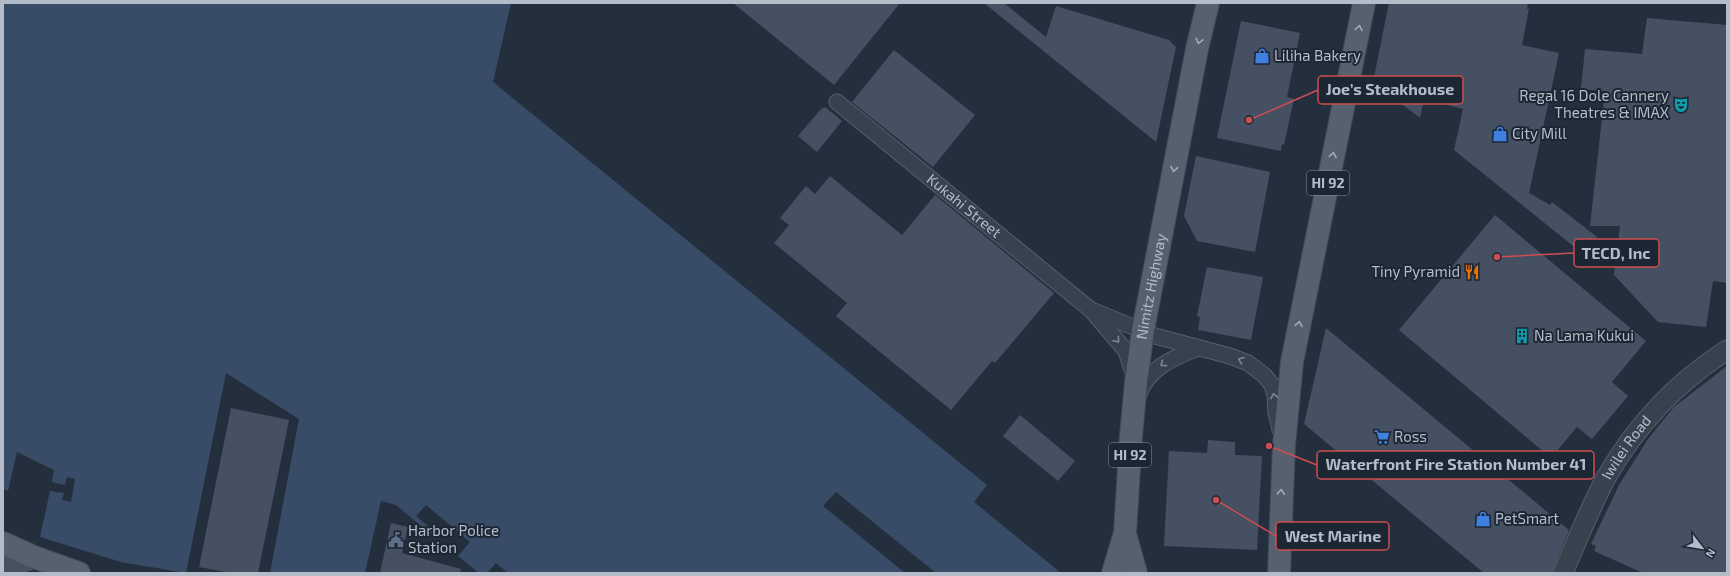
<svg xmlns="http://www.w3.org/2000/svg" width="1730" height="576" font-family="'Exo 2',sans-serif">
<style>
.water{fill:#394c67}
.pier{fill:#242f3e}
.building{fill:#455162}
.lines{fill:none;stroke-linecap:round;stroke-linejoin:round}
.minor-casing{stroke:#565f6c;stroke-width:17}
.tertiary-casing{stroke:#565f6c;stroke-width:21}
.secondary-casing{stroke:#565f6c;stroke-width:23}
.primary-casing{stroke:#414a57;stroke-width:24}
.minor{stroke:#38414e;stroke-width:15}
.tertiary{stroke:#38414e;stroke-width:19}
.secondary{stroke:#465061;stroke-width:21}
.primary{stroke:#56606e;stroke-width:22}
.oneway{stroke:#a1aab7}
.oneway2{stroke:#7c8592}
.labels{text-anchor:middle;stroke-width:4;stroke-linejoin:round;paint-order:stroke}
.shield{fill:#1d2633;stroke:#878f9c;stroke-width:1}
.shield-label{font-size:14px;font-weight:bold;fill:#b4bcc9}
.poi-label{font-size:15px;fill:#b4bcc9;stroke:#1d2633;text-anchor:start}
.street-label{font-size:15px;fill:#b4bcc9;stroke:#1d2633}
.leader{fill:none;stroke:#ce4d50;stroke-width:1.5}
.callout-dot{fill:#ce4d50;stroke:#1d2633;stroke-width:1.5}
.callout{fill:#1d2633;stroke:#ce4d50;stroke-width:1.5}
.callout-label{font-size:16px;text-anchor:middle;font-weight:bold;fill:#b4bcc9}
</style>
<rect width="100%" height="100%" fill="#242f3e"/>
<polygon class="water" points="3,3 511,3 493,82 987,485 974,502 1061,573 508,573 496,563 487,573 479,573 458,556 470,542 426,505 416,516 436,533 433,536 396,505 381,501 365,573 270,573 299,419 226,373 186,573 121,562 40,537 50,491 64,493 62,500 71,502 75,479 67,477 65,485 52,482 54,470 17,452 8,491 3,489"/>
<polygon class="pier" points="836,492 936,573 905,573 823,506"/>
<g class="building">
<polygon points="733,3 900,3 834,85"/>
<polygon points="984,3 1004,3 1046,37 1056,6 1169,40 1176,47 1156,142"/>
<polygon points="1389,3 1528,3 1527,9 1529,9 1522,45 1559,53 1529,193 1550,205 1552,202 1597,237 1593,262 1454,150 1463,109 1424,99 1420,118 1373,82"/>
<polygon points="1647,18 1727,25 1727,283 1713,281 1706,327 1658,322 1614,275 1620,226 1590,226 1605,91 1581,89 1585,49 1642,54"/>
<polygon points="1241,21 1300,33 1287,97 1294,99 1284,145 1282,144 1281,151 1217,138"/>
<polygon points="894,50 975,115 933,167 852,102"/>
<polygon points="825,107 842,121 817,152 798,136 821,109"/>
<polygon points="1196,156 1270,172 1255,252 1197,241 1184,216"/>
<polygon points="830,176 902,235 935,195 1054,293 995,363 992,361 951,410 836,316 847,303 774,243 789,225 780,218 806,186 815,194"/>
<polygon points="1495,215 1646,341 1612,382 1628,396 1592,439 1577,427 1551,458 1399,330"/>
<polygon points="1207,267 1263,277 1251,340 1198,330 1200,317 1197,316"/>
<polygon points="1326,328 1569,530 1552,573 1484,573 1304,424"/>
<polygon points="1727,366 1727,573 1643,573 1594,551 1596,546 1591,544 1619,485 1648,439 1674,407"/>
<polygon points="231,408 289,420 258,573 231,573 199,567"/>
<polygon points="1020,415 1075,461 1058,481 1003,436"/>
<polygon points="1208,440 1235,442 1235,455 1262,456 1257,550 1164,546 1169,451 1207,453"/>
<polygon points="391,523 408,527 402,553 461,569 460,573 380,573"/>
</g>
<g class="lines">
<defs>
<g id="minor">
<path id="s1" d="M837,102L1091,310L1126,351L1134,376"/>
<polyline points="1094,311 1155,336 1230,356 1248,363 1265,376 1272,385 1275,395 1276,412 1280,430"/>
<path d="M1138,397C1147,368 1173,358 1198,348"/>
</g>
<g id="tertiary">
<path id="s2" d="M1563,573C1577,541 1590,507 1607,476C1637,424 1677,382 1727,350"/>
</g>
<polyline id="secondary" points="3,568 34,557"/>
<g id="primary">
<polyline points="1125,534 1136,573"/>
<polyline points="3,543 34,557 79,573"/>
<path id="s3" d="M1113,573L1125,533L1131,436L1136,382L1143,330L1197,49L1208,3"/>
<polyline points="1279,573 1284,445 1292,362 1364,3"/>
</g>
</defs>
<use href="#minor" class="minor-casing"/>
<use href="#tertiary" class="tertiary-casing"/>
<use href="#secondary" class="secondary-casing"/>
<use href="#primary" class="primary-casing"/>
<use href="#minor" class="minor"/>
<use href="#tertiary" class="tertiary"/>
<use href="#secondary" class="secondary"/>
<use href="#primary" class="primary"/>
</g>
<defs><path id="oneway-chevron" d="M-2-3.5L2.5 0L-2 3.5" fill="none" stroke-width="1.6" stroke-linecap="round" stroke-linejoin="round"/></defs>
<g class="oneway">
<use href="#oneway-chevron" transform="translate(1359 28) rotate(-79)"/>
<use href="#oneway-chevron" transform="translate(1199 41) rotate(103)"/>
<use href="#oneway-chevron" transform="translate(1333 155) rotate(-79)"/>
<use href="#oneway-chevron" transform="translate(1174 169) rotate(101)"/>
<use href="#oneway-chevron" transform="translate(1299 324) rotate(-80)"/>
<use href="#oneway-chevron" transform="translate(1281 492) rotate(-87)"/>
</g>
<g class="oneway2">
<use href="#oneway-chevron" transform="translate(1117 340) rotate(49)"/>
<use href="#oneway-chevron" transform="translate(1241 360) rotate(-159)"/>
<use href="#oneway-chevron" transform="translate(1163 364) rotate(143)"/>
<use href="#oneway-chevron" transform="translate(1274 396) rotate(-101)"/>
</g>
<defs>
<symbol id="shop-bare" viewBox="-9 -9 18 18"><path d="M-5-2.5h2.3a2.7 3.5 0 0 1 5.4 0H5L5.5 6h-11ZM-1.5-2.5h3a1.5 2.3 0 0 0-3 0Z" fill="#3f7fe0" stroke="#1d2633" stroke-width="2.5" paint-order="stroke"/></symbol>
<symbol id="theatre-bare" viewBox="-9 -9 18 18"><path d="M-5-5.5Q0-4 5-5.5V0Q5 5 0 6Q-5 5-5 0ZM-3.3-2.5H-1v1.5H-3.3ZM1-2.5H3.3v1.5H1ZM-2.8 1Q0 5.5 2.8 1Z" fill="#0f9aa8" stroke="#1d2633" stroke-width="2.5" paint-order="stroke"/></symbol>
<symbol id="restaurant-bare" viewBox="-9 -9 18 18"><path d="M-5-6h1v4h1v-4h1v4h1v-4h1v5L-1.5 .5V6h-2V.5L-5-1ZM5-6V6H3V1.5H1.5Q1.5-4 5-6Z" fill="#e8710a" stroke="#1d2633" stroke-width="2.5" paint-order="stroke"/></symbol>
<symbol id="building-bare" viewBox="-9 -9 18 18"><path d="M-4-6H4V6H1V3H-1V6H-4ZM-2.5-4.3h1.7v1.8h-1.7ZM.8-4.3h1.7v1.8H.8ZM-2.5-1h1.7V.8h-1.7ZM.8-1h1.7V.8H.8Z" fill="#0f9aa8" stroke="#1d2633" stroke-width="2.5" paint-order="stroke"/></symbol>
<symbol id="supermarket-bare" viewBox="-9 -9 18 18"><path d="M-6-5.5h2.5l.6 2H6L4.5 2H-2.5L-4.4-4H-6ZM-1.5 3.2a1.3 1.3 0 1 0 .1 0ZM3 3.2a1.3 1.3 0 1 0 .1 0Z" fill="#3f7fe0" stroke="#1d2633" stroke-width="2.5" paint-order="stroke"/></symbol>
<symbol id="civic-bare" viewBox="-9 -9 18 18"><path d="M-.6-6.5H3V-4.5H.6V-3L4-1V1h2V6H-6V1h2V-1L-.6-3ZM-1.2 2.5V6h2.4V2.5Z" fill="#5c6f8a" stroke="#1d2633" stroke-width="2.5" paint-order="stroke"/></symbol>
</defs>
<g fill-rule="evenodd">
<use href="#shop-bare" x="1251" y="45" width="22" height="22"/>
<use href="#theatre-bare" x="1670" y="94" width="22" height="22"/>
<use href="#shop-bare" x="1489" y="123" width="22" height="22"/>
<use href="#restaurant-bare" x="1461" y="261" width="22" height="22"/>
<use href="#building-bare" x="1511" y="325" width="22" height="22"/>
<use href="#supermarket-bare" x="1371" y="426" width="22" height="22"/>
<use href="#shop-bare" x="1472" y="508" width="22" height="22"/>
<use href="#civic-bare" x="385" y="529" width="22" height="22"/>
</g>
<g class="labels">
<g class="shield">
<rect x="1307" y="171" width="42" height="24" rx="3"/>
<rect x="1109" y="443" width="42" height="24" rx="3"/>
</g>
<g class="shield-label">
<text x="1328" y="188">HI 92</text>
<text x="1130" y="460">HI 92</text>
</g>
<g class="poi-label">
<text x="1274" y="61">Liliha Bakery</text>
<text x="1669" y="101" text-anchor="end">Regal 16 Dole Cannery<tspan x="1669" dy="17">Theatres &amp; IMAX</tspan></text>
<text x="1512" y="139">City Mill</text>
<text x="1460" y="277" text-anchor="end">Tiny Pyramid</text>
<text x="1534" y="341">Na Lama Kukui</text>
<text x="1394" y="442">Ross</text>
<text x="1495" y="524">PetSmart</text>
<text x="408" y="536">Harbor Police<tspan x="408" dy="17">Station</tspan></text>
</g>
<g class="street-label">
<text dy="5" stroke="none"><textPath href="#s1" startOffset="164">Kukahi Street</textPath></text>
<text dy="5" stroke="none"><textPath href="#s3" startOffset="290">Nimitz Highway</textPath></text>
<text dy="5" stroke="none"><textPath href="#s2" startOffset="141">Iwilei Road</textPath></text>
</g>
</g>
<path class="leader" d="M1249 120L1318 90M1497 257L1574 253M1269 446L1317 465M1216 500L1276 536"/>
<g class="callout-dot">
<circle cx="1249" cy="120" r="4"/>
<circle cx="1497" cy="257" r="4"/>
<circle cx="1269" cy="446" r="4"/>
<circle cx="1216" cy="500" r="4"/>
</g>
<g class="callout">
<rect x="1318" y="76" width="145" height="28" rx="4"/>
<rect x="1574" y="239" width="85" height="28" rx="4"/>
<rect x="1317" y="451" width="277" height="28" rx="4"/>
<rect x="1276" y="522" width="113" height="28" rx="4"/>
</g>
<g class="callout-label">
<text x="1390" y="95">Joe’s Steakhouse</text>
<text x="1616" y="259">TECD, Inc</text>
<text x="1456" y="470">Waterfront Fire Station Number 41</text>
<text x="1333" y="542">West Marine</text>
</g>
<rect width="1730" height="576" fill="none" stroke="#b4bcc9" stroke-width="8"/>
<g transform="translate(1702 548) rotate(121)" stroke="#1d2633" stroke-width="3" paint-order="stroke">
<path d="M0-3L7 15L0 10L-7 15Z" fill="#b4bcc9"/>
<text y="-6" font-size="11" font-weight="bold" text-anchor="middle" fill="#b4bcc9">N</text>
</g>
</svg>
